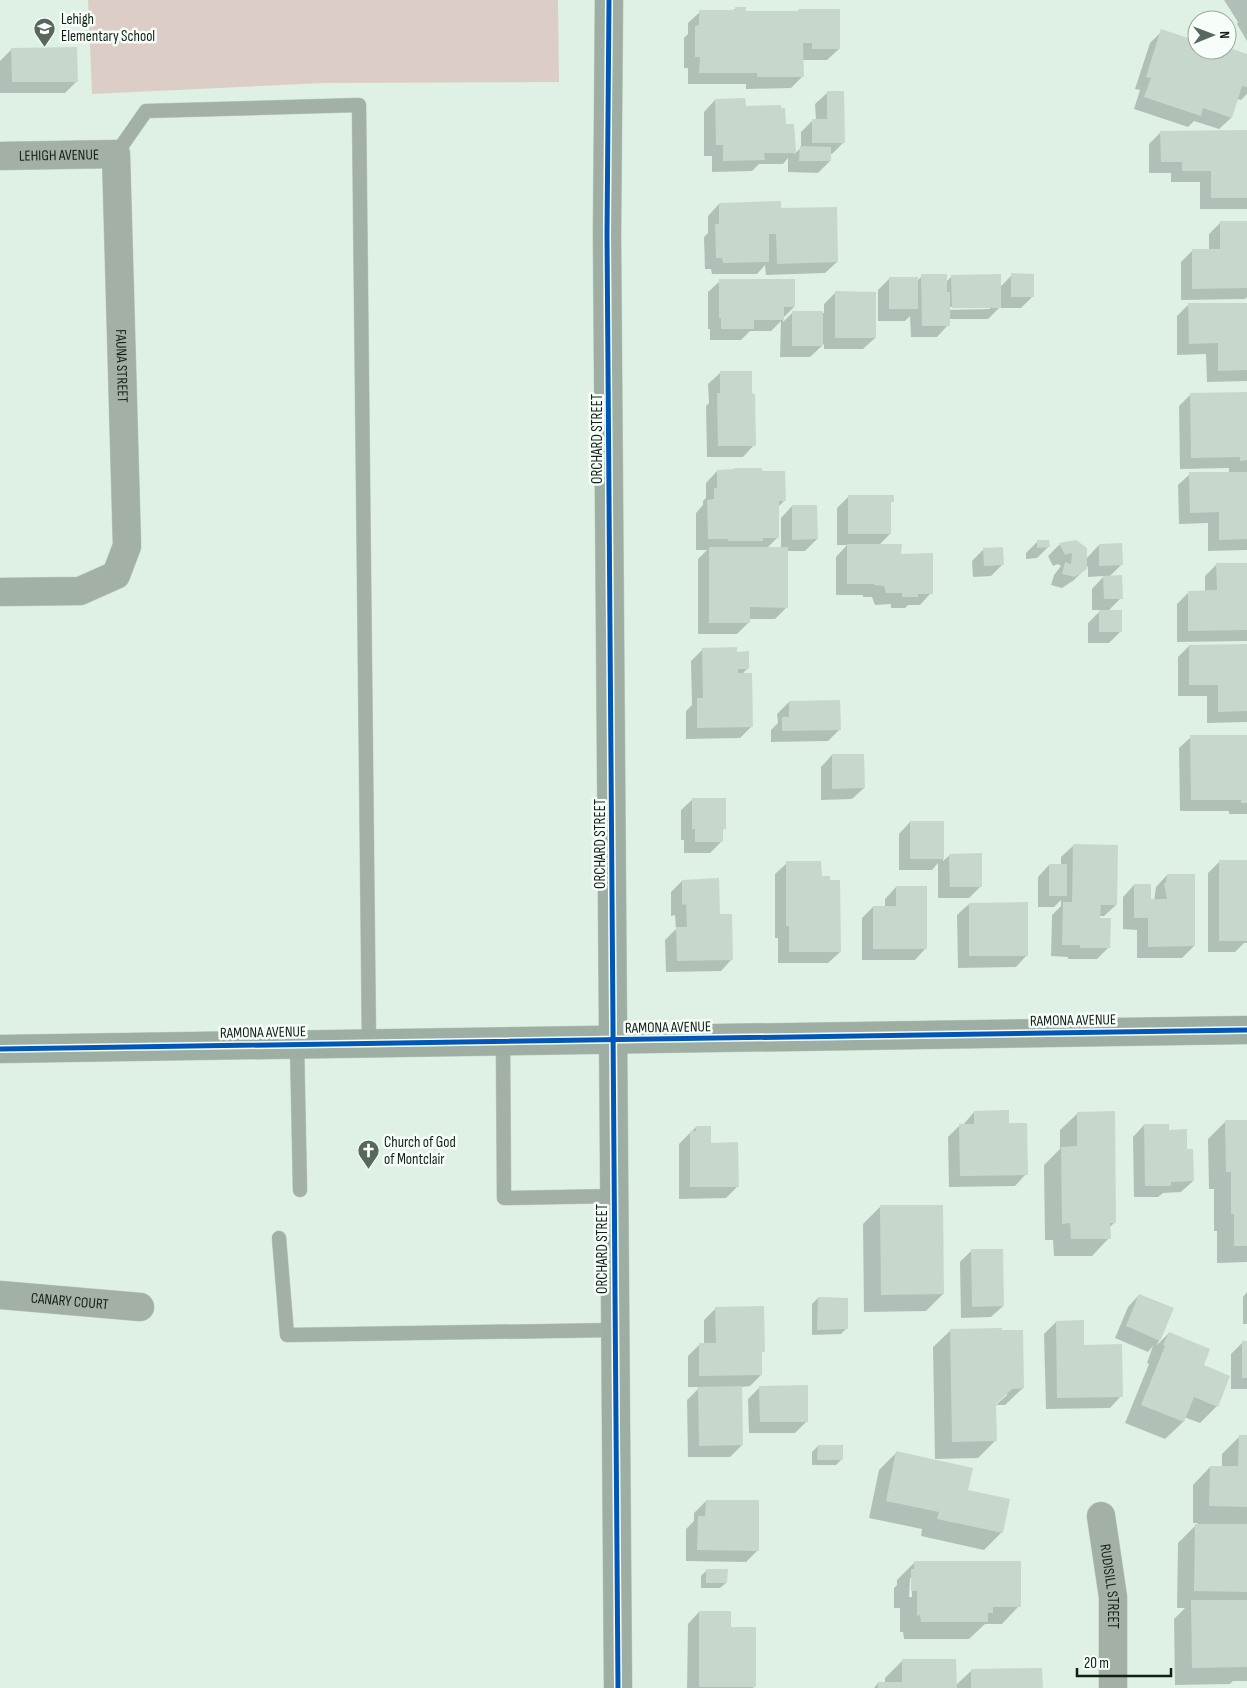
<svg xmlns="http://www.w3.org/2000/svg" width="1247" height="1688" font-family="'Sofia Sans Condensed',sans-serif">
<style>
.green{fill:#dccec7}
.shadow{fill:#0003;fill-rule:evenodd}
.building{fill:#c7d7cc}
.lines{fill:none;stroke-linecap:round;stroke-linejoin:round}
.lane-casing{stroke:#bfcec4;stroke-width:15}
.street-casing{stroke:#bfcec4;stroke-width:29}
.secondary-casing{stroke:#bfcec4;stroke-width:29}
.lane{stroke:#a2b0a6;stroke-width:14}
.street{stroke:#a2b0a6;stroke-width:28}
.secondary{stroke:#9eaea3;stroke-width:28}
.cycleway-casing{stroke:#f7fef9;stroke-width:8}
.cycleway{stroke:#0057b8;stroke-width:5}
.labels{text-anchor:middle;stroke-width:5;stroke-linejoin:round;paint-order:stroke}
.poi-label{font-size:15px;fill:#121f16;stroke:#f7fef9;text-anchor:start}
.street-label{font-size:15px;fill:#121f16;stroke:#f7fef9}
</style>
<rect width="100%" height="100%" fill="#def1e4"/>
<polygon class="green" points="88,0 558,0 559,82 324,83 92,94"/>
<g class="shadow">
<polygon points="1224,0 1247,0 1247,41 1237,24 1238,22"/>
<polygon points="736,8 745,13 797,12 799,10 839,49 827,60 802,60 802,77 791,88 746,89 746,84 688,84 688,68 684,68 684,38 688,34 688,23 700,12 732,11"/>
<polygon points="1162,31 1197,43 1197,50 1227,50 1227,49 1247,55 1247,94 1241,100 1237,99 1231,118 1219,129 1194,121 1188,127 1134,109 1140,90 1135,89 1150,43"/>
<polygon points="12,49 77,81 65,93 0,93 0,61"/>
<polygon points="827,93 844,142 832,154 830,154 830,161 818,173 788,172 788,158 783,164 759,164 752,171 712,172 712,156 704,156 704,112 715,100 744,107 784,125 793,125 794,154 801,148 801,132 813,120 816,120 815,104"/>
<polygon points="1247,131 1247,209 1200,209 1200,182 1171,182 1171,173 1149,173 1149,144 1161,132"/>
<polygon points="719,204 780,209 837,262 825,273 766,275 765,265 757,274 712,274 711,269 705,269 704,237 708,233 708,216"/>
<polygon points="1221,222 1247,222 1247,297 1245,299 1181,300 1181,262 1193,250 1209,250 1209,234"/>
<path d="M1012,275L1032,297L1021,308H999L988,319H948V325L937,337H911L910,316L905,321H878V290L890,278L917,281L922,276L945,283L952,276L1000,287ZM990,306V309L946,310V307Z"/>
<polygon points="720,281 794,307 783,318 783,322 793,312 824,313 824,304 836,292 875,338 863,349 824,349 824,344 810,357 780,357 781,321 771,331 750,331 741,340 710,340 710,329 708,329 708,292"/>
<polygon points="1247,304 1247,381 1207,382 1206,354 1177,355 1177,316 1188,305"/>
<polygon points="720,373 754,445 743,457 707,457 706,406 709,403 708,384"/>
<polygon points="1191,394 1247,394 1247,550 1208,551 1208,523 1179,524 1178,485 1190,474 1229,473 1229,468 1180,469 1179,406"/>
<polygon points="717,471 761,472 784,501 778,507 778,537 767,548 781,548 781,518 792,506 817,539 805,551 787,551 787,607 775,619 749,619 749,622 737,634 698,634 698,559 707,550 696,550 696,513 703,505 703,501 706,498 706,483"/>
<polygon points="849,496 892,501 890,504 890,534 879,545 900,555 931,593 920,605 908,605 905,608 891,608 891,604 875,605 872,597 863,597 863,595 836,595 836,557 847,545 837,545 837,508"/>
<polygon points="1075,541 1086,559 1099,545 1121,565 1109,577 1121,598 1108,611 1121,631 1109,643 1088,643 1088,623 1101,610 1092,610 1092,589 1104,576 1088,577 1088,566 1074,580 1062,588 1051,585 1054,575 1061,566 1058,564 1053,566 1048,556 1059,545"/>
<polygon points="1037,542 1049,546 1037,558 1026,559 1026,553"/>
<polygon points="984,549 1002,565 991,576 973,577 972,561"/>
<polygon points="1217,564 1247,564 1247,641 1177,642 1177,604 1189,592 1205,592 1205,576"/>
<polygon points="1247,645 1247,722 1207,723 1207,696 1178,696 1178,657 1189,646"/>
<polygon points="703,649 736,653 748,668 742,674 751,727 740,738 686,739 686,711 692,705 691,661"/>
<polygon points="789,702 840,729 828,741 771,742 771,730 778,723 777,714"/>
<polygon points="1247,736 1247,814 1229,814 1229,811 1180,811 1179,748 1191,737"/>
<polygon points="832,755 864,788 852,799 821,800 821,767"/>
<polygon points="693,799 725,828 722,831 721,842 710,853 684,853 684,840 681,840 681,810"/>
<polygon points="910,822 943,822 943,861 950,855 981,886 969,898 938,898 938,863 932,870 899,870 899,834"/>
<polygon points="1073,846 1116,905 1104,916 1099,916 1109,947 1097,959 1068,959 1068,957 1051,956 1052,915 1061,906 1061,900 1054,907 1038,907 1038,877 1049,865 1061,865 1061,857"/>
<polygon points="1219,862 1247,862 1247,943 1244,943 1235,952 1208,952 1208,873"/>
<polygon points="787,863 820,878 840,952 828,963 778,963 778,938 775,938 775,874"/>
<polygon points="1167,875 1194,946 1182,958 1137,958 1137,930 1123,929 1123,897 1134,885 1150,901 1154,901 1156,887"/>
<polygon points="682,881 719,916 732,959 721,971 666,972 665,940 676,929 675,915 671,916 671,892"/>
<polygon points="896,887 926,948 915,960 862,960 862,918 873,907 885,907 885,899"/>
<polygon points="969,904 1027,955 1016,967 958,968 957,915"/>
<polygon points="974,1112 1008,1125 1026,1174 1015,1186 949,1187 948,1137 960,1125 963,1125"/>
<polygon points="1078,1113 1115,1222 1109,1228 1109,1238 1092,1256 1054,1256 1053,1240 1045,1240 1044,1165 1060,1149 1060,1130"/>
<polygon points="1247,1121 1247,1262 1217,1263 1217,1231 1214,1231 1214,1189 1209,1189 1208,1139 1225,1122"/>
<polygon points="1144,1125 1167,1131 1186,1151 1193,1181 1181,1192 1163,1193 1158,1197 1134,1197 1133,1137"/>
<polygon points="696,1127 710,1144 738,1186 726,1198 679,1199 679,1144"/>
<polygon points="881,1206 943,1294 926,1311 864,1312 863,1224"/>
<polygon points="972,1250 1003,1306 991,1317 961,1318 960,1262"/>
<polygon points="1247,1292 1247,1324 1243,1324 1243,1297"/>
<polygon points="1139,1295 1172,1309 1157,1345 1169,1333 1202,1366 1217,1406 1200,1423 1184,1417 1183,1422 1165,1439 1125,1423 1149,1364 1147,1363 1153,1346 1148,1352 1115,1338 1128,1307"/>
<polygon points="818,1298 846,1329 841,1334 812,1335 812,1304"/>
<polygon points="716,1308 763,1351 761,1354 761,1375 750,1386 741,1387 742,1445 730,1457 688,1457 687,1400 700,1387 688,1387 688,1356 700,1344 704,1344 704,1320"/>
<polygon points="1056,1322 1083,1346 1121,1396 1110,1408 1046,1409 1044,1334"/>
<polygon points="951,1330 1023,1388 1005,1405 996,1405 1007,1395 1007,1392 991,1407 996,1440 978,1458 935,1459 933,1347"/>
<polygon points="1243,1342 1247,1342 1247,1389 1231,1389 1231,1354"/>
<polygon points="760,1387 807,1421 795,1433 749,1433 748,1399"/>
<polygon points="1239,1437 1247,1437 1247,1681 1233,1681 1230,1684 1175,1685 1174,1619 1185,1608 1177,1608 1178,1543 1198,1523 1193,1523 1193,1485 1210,1467 1222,1468 1222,1454"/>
<polygon points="818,1446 841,1460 836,1465 812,1465 812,1452"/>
<polygon points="897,1452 966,1491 1002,1532 984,1550 921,1536 922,1529 869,1518 879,1470"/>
<polygon points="706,1501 758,1550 746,1562 686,1561 686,1529 694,1521 694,1513"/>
<path d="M915,1562L1019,1606L1002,1624H985L969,1639H904L903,1632H900V1608H894V1588L897,1585V1580ZM910,1578H912V1597H909Z"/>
<polygon points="707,1570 726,1583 720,1588 701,1588 701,1576"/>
<polygon points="699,1612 730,1628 754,1687 753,1688 687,1688 688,1624"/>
<polygon points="902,1661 955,1686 971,1671 1042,1688 874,1688 878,1683 885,1683 885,1678"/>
</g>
<g class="building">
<polygon points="735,7 746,7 746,11 799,11 799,9 840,9 840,49 812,49 812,43 803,43 804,77 757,77 757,73 699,73 700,57 695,57 695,26 699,25 699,10 735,10"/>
<polygon points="1161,29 1197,41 1197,50 1227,50 1227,47 1247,54 1247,87 1242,86 1232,118 1203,108 1201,116 1144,97 1151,78 1146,77"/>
<polygon points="77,47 78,82 12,82 11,48"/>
<polygon points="827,91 844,91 845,143 812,143 812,119 827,119"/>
<polygon points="745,98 746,106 781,105 781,108 785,108 786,124 794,124 796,153 764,153 765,160 723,161 723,145 716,145 715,99"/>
<polygon points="1247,130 1247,198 1211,198 1211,171 1182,171 1182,162 1161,162 1160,131"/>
<polygon points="800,146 831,147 831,161 799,161"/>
<polygon points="781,201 781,208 837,207 838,262 777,264 776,234 769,234 769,262 723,263 722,258 716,258 715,224 719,224 719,203"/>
<polygon points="1220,221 1247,221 1247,288 1192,289 1192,249 1220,249"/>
<polygon points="1011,273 1034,274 1034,297 1011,297"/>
<polygon points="921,274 947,274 947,292 950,292 950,326 922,326"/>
<polygon points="1001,274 1001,308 952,308 951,275"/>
<rect x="889" y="277" width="29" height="32"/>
<polygon points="719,279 795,279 795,307 784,307 784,320 754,320 754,329 721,329 721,318 719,318"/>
<polygon points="835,291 876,292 876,338 835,338"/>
<polygon points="1188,303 1247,303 1247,370 1218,371 1218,343 1189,344"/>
<rect x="792" y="311" width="31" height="35"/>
<polygon points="720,371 752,371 752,393 755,394 756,446 718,446 717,393 720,393"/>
<polygon points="1247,392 1247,460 1240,461 1240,457 1191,458 1190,393"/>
<polygon points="734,468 762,468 762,471 785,471 786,501 779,501 779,538 763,538 763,541 728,541 728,539 708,539 707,500 714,499 714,488 717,488 717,470 734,469"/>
<polygon points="1189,472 1247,472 1247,539 1219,540 1219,512 1190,513"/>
<polygon points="848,495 894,495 894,502 891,502 891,534 848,534"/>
<polygon points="792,505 817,505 818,539 792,540"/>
<polygon points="1037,540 1049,540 1050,547 1037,548"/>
<polygon points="1076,540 1087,548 1087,569 1075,577 1062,574 1065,562 1071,564 1072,554 1070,553 1065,555 1059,543"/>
<polygon points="1122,543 1123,565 1099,566 1099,544"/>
<polygon points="847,544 902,544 901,554 933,553 933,594 918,594 918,597 902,597 902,593 886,593 884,586 874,585 874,584 847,584"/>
<polygon points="709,547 788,547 788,608 750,607 750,623 709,623"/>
<polygon points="1003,547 1004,565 984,566 983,548"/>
<polygon points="1216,563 1247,563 1247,630 1188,631 1188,591 1217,590"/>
<polygon points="1122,575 1123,599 1104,599 1103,576"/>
<rect x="1099" y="610" width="23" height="22"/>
<polygon points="1247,644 1247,711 1218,712 1218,685 1189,685 1189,645"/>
<polygon points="737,647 737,652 749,651 749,669 738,669 738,673 752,673 753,727 697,728 697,698 703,698 702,648"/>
<polygon points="840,700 841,730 782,731 782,717 789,717 789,701"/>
<polygon points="1190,735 1247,735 1247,803 1241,803 1241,800 1191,800"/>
<polygon points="832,754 864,754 865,788 832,789"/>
<polygon points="692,798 726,798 726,829 723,829 723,842 695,842 695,829 692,829"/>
<rect x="910" y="821" width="34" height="38"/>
<polygon points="1073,844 1118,845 1117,905 1101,905 1100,918 1111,918 1110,948 1080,948 1080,945 1062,945 1063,902 1072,902"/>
<polygon points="982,853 982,887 950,887 949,854"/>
<rect x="1219" y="860" width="28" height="81"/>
<polygon points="786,861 821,861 822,876 830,876 830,880 840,880 841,952 789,952 789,926 786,926"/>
<rect x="1049" y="864" width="18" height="32"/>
<polygon points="1167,874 1195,874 1195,946 1148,947 1148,918 1134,918 1134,884 1151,884 1151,899 1167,899 1164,883 1166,883"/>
<polygon points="719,878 720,914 732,914 733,960 677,961 676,927 687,927 686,904 682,905 682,880"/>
<polygon points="896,886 927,886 927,949 873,949 873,906 896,906"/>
<polygon points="1028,902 1028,956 969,956 969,903"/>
<polygon points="1009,1110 1009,1123 1027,1123 1028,1175 960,1176 959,1124 974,1124 974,1111"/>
<polygon points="1115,1111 1116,1223 1110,1223 1111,1239 1071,1239 1070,1223 1062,1224 1061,1147 1077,1146 1077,1112"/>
<polygon points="1225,1120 1247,1120 1247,1246 1234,1246 1234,1214 1231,1214 1231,1172 1226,1172"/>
<polygon points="1144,1124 1169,1124 1169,1130 1187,1129 1187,1149 1193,1149 1194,1181 1171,1182 1171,1186 1145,1186"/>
<polygon points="696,1126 711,1126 711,1143 738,1142 739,1187 690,1187 690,1131 696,1131"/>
<polygon points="880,1205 943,1205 944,1294 881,1295"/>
<polygon points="971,1249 1003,1249 1004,1306 972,1307"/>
<polygon points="1139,1294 1174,1308 1160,1341 1126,1326"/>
<polygon points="818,1297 848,1298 848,1329 817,1330"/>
<polygon points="764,1306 765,1352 762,1352 762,1375 699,1376 699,1343 716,1343 715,1307"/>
<polygon points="1084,1320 1084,1345 1122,1344 1123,1397 1057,1398 1056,1321"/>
<polygon points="1002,1328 1002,1330 1023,1330 1024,1388 1012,1389 996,1404 997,1441 952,1442 950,1329"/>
<polygon points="1169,1332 1210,1349 1204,1365 1230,1376 1218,1407 1194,1397 1184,1422 1141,1405 1165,1346 1163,1345"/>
<rect x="1242" y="1341" width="5" height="37"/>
<polygon points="808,1385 808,1422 760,1422 759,1386"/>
<polygon points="742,1386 743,1445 699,1446 698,1387"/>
<polygon points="1239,1435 1247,1435 1247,1507 1209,1506 1210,1466 1238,1466"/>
<polygon points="818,1445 843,1445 843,1460 817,1460"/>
<polygon points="896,1451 973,1468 968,1490 1010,1499 1003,1533 937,1519 939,1512 886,1501"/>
<polygon points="706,1500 759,1500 759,1551 697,1550 698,1516 705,1516"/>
<polygon points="1195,1524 1247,1524 1247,1592 1194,1591"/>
<polygon points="914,1561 1021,1561 1021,1607 993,1607 993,1613 988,1613 988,1622 921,1622 920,1615 917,1616 917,1591 911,1591 911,1569 914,1569"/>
<polygon points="706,1569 728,1569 727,1583 706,1583"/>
<polygon points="1191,1600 1247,1600 1247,1667 1192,1668"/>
<polygon points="699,1611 731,1611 731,1627 756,1627 756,1687 699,1687"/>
<polygon points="902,1659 956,1659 957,1688 878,1688 878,1682 902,1682"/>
<polygon points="1042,1668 1043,1688 971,1688 971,1669"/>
</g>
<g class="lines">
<defs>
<g id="lane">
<polyline points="116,154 146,111 359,105 369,1044"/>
<polyline points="503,1042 504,1198 614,1196"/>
<polyline points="297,1044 300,1190"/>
<polyline points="279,1238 287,1335 615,1330"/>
</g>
<g id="street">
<path id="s1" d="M0,156L116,154L127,546L116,575L80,591L0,592"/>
<path id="s2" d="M0,1295L140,1307"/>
<path id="s3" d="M1101,1516L1113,1597V1688"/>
</g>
<g id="secondary">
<polyline points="609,0 607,234 618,1688"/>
<polyline points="0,1049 1247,1030"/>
</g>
</defs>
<use href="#lane" class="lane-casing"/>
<use href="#street" class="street-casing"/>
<use href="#secondary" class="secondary-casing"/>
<use href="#lane" class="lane"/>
<use href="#street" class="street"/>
<use href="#secondary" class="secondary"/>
<defs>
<g id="cycleway">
<polyline points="609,0 607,234 618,1688"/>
<polyline points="0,1049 1247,1030"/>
</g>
</defs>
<use href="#cycleway" class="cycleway-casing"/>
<use href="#cycleway" class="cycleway"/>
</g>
<defs>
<symbol id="school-pin" viewBox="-11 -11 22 30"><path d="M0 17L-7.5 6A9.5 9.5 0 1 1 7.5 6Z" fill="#59685e" stroke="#f7fef9"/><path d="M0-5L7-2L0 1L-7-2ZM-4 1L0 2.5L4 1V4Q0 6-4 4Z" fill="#fff"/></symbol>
<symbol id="church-pin" viewBox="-11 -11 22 30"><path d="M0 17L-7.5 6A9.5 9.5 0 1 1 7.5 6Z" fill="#59685e" stroke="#f7fef9"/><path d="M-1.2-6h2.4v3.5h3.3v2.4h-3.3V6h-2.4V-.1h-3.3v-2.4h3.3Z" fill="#fff"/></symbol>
</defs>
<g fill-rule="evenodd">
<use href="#school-pin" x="32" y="16" width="25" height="34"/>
<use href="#church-pin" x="356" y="1138" width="25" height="34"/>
</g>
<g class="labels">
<g class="poi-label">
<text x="61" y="24">Lehigh<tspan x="61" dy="17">Elementary School</tspan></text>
<text x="384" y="1147">Church of God<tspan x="384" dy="17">of Montclair</tspan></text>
</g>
<g class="street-label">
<text dy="5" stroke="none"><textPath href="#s1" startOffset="59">LEHIGH AVENUE</textPath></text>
<text dy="5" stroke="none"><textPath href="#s1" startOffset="328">FAUNA STREET</textPath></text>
<text transform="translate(597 439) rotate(-90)" y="5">ORCHARD STREET</text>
<text transform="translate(600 844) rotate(-90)" y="5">ORCHARD STREET</text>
<text transform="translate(1073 1020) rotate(-1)" y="5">RAMONA AVENUE</text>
<text transform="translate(668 1027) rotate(-1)" y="5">RAMONA AVENUE</text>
<text transform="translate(263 1032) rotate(-1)" y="5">RAMONA AVENUE</text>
<text transform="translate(602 1249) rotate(-90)" y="5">ORCHARD STREET</text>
<text dy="5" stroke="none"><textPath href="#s2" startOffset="70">CANARY COURT</textPath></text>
<text dy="5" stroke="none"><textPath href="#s3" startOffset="71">RUDISILL STREET</textPath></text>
</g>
</g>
<g transform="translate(1212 35) rotate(89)"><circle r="24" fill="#f7fef9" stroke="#9ba59e"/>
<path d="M0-4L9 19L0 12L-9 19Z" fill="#59685e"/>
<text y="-8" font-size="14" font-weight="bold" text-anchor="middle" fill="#121f16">N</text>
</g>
<path d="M1077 1668v8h94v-8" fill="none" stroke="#121f16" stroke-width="2.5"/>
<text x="1084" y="1668" font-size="15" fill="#121f16" stroke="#f7fef9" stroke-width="4" paint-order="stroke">20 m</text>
</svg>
